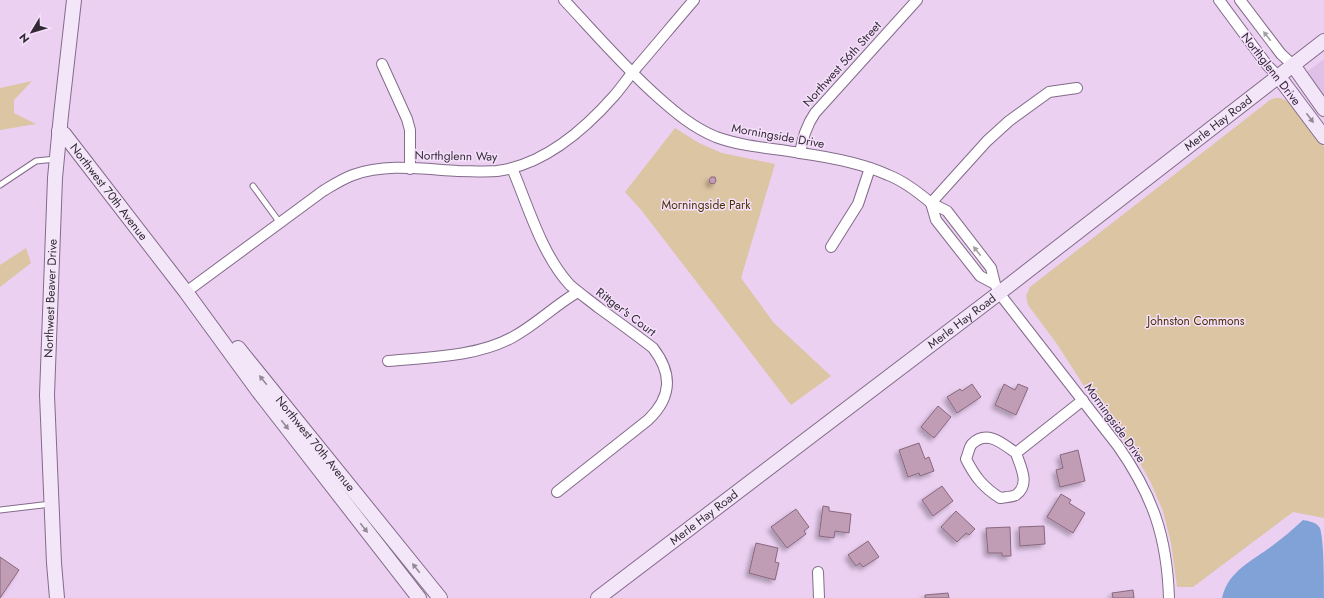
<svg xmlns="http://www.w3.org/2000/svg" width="1324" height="598" font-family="Jost,sans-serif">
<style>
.built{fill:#dfc1e8}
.green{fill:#dcc5a2}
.water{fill:#80a2d6}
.building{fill:#c09cb5;stroke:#89677e;filter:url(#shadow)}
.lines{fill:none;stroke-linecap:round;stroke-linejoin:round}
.lane-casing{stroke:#836b8a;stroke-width:7}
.street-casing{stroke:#836b8a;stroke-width:12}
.secondary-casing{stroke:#836b8a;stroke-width:16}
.lane{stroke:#fff;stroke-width:5}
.street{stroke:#fff;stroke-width:10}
.secondary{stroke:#f4e6f9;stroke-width:14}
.oneway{fill:#a39fa4}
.oneway2{fill:#948897}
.labels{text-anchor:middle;stroke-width:3;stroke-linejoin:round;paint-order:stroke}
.street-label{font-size:12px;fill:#332935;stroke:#f5e0fb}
.park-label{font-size:12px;fill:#493100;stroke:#f5e0fb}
</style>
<defs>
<filter id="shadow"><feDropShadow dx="-3.5" dy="3.5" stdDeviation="2" flood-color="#0004"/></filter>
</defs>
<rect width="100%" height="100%" fill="#ebd0f2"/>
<polygon class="built" points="1324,59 1324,101 1304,74"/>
<g class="green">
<polygon points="32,81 14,100 14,113 36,124 0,130 0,88"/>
<polygon points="1275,98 1281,98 1289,102 1324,147 1324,518 1293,512 1193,587 1177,587 1171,543 1163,511 1150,481 1136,456 1093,400 1057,344 1028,305 1026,296 1030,287 1270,100"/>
<polygon points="675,128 699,143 722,153 775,164 741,278 774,323 831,376 791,405 642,211 625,192"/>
<polygon points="26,248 31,263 0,287 0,265"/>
</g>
<path class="water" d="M1303,520C1309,521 1316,522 1320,528C1324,541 1324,582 1324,598H1222C1228,571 1252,561 1272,546C1283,538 1293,529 1303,520Z"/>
<g class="building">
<polygon points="711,177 715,177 716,181 714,184 710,183 709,180"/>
<polygon points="972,384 981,397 957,413 947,397 960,389 962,391"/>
<polygon points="1004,384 1015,390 1018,384 1028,388 1016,415 995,405"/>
<polygon points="938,406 951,417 934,438 921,427"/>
<polygon points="919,443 925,459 929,457 934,471 920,476 919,473 908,477 899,450"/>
<polygon points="1078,450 1085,481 1060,487 1056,470 1063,468 1060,455"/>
<polygon points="942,486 953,501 933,516 922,500"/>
<polygon points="1061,494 1071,500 1069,503 1085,513 1073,533 1047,517"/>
<polygon points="823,506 829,507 829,511 851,514 849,533 835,531 834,538 819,536"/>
<polygon points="796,509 809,527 804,531 806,534 787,548 771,527"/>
<polygon points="956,511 975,529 969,535 966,533 957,542 941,527"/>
<polygon points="1044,526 1045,544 1020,546 1019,527"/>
<polygon points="1010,527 1011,556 1002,556 1002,553 988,553 986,528"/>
<polygon points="868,541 879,557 863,567 860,563 856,566 848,555"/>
<polygon points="756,543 778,548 775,562 779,563 775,580 749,573"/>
<polygon points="0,557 19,570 0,598"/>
<polygon points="1133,590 1134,598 1113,598 1112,593"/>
<polygon points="948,593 949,598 925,598 925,595"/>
</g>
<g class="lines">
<defs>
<g id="lane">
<polyline points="0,185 36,161 56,159"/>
<polyline points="253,186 280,223"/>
<polyline points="0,510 51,504"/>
</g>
<g id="street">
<path d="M564,0C595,33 625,68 659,98C677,114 694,128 716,137C743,147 772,148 800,153C829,157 862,163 888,175C904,181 918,192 931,203L987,141L1009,121L1049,92L1077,88"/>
<polyline points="1219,0 1267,65 1279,77"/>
<polyline points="1240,0 1281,54 1293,65"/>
<polyline points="382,64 407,119 410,130 410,169"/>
<path d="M800,153C803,138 806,126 815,113L917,0"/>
<path d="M512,168C528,206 542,255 570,285C579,293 589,300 599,308C617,321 635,334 653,348C673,374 672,397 648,420L557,492"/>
<polyline points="831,247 858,204 870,168"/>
<path d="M995,284L980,276L936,220L931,203L947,211L991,268L995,284L999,293L1118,446C1153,496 1167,537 1169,598"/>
<path d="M186,292L323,191C333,185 342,179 353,175C386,163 423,169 458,171C471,171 484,172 497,171C544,165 584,130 614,96C622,87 629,76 637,67C656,45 675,22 694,0"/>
<path d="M388,361C430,357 476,357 513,337C537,324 555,305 578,292"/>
<path d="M1016,453C1020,466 1031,484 1016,495C1012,497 1005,497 1000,498C983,487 975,477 966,459C968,455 969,447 972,444C987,429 1003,444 1016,453L1083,400"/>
<polyline points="818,572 819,598"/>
</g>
<g id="secondary">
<polyline points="1293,65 1324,109"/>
<polyline points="1279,77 1324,137"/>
<path id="s1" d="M59,131L64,134L186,292L259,392L419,598"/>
<path id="s2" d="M238,348L440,598"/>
<path id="s3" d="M57,598L54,563L47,395L55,178L61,115L74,0"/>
<path id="s4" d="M598,598L999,293L1324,41"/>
</g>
</defs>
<use href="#lane" class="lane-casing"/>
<use href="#street" class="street-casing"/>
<use href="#secondary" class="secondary-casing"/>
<use href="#lane" class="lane"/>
<use href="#street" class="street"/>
<use href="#secondary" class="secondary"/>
</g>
<defs><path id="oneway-solid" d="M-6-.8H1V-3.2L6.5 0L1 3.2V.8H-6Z"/></defs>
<g class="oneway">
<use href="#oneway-solid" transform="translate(1267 36) rotate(-128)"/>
<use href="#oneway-solid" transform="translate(977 251) rotate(-128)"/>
</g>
<g class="oneway2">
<use href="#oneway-solid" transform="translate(1310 118) rotate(53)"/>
<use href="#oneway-solid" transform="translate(263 380) rotate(-129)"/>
<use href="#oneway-solid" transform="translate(285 425) rotate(52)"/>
<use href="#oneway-solid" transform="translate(364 528) rotate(52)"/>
<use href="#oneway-solid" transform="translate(416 568) rotate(-129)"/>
</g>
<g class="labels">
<g class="street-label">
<text transform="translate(842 64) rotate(-48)" y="4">Northwest 56th Street</text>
<text transform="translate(1271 69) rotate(52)" y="4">Northglenn Drive</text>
<text dy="4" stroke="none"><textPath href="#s4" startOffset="781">Merle Hay Road</textPath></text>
<text transform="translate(778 136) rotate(10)" y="4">Morningside Drive</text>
<text transform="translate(456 156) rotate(1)" y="4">Northglenn Way</text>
<text dy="4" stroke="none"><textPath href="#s1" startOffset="79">Northwest 70th Avenue</textPath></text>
<text dy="4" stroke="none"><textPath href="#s3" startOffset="300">Northwest Beaver Drive</textPath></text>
<text transform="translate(626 312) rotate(37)" y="4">Rittger's Court</text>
<text dy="4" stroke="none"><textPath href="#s4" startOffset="457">Merle Hay Road</textPath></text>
<text transform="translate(1115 423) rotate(54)" y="4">Morningside Drive</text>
<text dy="4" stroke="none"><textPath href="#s2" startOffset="123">Northwest 70th Avenue</textPath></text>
<text dy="4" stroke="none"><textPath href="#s4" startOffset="133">Merle Hay Road</textPath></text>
</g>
<g class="park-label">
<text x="706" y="209">Morningside Park</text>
<text x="1196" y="325">Johnston Commons</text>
</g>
</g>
<g transform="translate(32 32) rotate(232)" stroke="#f5e0fb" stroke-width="3" paint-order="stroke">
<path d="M0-3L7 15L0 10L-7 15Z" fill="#332935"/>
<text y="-6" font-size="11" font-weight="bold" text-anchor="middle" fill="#332935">N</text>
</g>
</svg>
